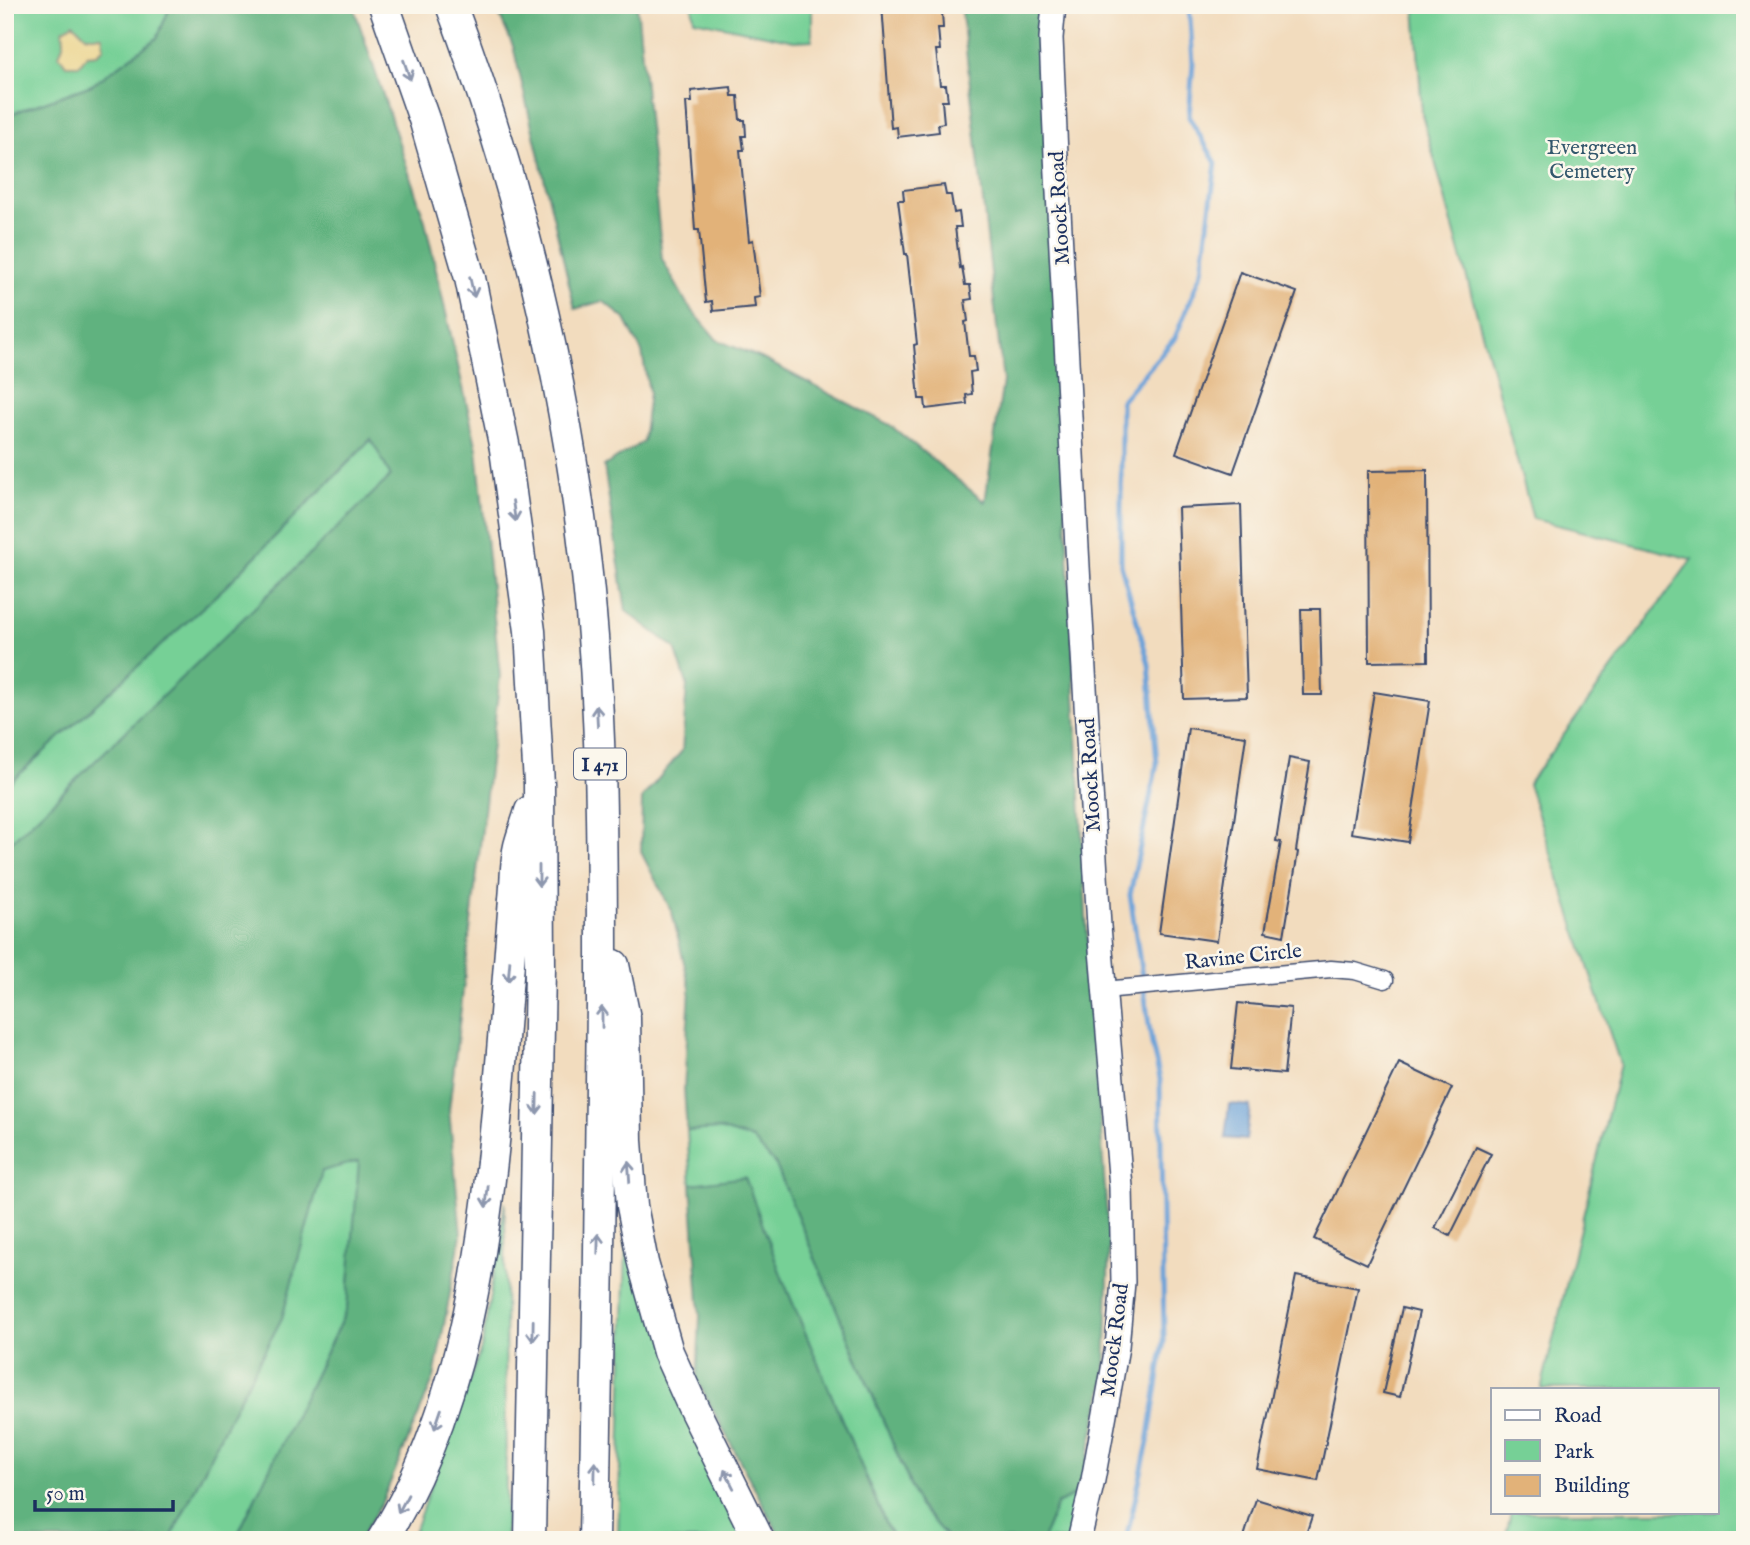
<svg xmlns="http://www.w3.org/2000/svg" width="1750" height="1545" font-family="'IM FELL English',serif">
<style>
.green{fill:#76d096;stroke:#48807a;stroke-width:2}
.forest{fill:#60b27f;stroke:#3e706e;stroke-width:2}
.sand{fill:#eeda9e;stroke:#84847e;stroke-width:2}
.water{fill:#6aa1d8;stroke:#42689b;stroke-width:2}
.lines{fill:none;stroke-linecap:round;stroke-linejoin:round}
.stream{stroke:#6aa1d8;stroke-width:5}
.building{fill:#e2b279}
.street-casing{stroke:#3b496c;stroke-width:19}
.secondary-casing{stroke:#3b496c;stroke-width:26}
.highway-casing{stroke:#3b496c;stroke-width:33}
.street{stroke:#fff;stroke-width:16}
.secondary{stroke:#fff;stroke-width:23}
.highway{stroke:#fff;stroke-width:30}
.oneway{stroke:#8d97ae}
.labels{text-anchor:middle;stroke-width:5;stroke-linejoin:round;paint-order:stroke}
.shield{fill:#fbf7ec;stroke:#5e6b89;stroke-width:2}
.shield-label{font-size:19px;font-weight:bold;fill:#1b2f5e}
.park-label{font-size:21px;fill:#32576c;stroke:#fbf7ec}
.street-label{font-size:21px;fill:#1b2f5e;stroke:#fbf7ec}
</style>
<rect width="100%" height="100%" fill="#fbf7ec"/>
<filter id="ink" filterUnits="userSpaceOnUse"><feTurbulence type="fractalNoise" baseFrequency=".0143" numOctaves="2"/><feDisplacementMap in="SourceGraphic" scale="14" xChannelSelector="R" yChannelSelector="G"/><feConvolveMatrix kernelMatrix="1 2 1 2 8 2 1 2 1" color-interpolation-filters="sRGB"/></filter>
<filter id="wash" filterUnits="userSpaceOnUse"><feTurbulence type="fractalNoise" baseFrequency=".00686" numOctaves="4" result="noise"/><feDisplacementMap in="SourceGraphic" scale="28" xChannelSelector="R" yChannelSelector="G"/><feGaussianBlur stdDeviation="1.57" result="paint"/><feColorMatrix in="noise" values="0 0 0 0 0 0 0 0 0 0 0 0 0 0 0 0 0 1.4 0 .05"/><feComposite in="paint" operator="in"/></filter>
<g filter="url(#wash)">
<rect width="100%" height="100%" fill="#f2dcbe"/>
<g class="green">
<polygon points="5,5 171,5 157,38 92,85 5,116"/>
<polygon points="692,5 812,5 812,40 794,41 694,20"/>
<polygon points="1415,5 1745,5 1745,1540 1505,1540 1511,1512 1717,1512 1717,1389 1541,1389 1620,1064 1528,784 1692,559 1533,519 1422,114"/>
<polygon points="372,439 391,477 5,848 5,787 225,587"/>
<polygon points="719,1129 753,1139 776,1165 919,1506 950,1540 895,1540 886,1525 783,1280 745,1178 691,1184 687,1131"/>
<polygon points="360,1160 347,1309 235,1540 170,1540 231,1414 282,1318 322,1171"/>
<polygon points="505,1202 506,1540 411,1540 482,1346"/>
<polygon points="626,1240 745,1540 618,1540"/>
<polygon points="1080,1492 1069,1540 1042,1540 1057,1504"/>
</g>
<g class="forest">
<polygon points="171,5 353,5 425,221 477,449 500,676 449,1110 461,1235 434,1378 382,1502 359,1540 235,1540 347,1309 359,1161 322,1171 282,1318 231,1414 170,1540 5,1540 5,848 391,476 371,439 225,587 5,787 5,116 92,85 157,38"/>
<polygon points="495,5 637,5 662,259 687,304 717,340 761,358 890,425 985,502 1003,381 961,5 1045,5 1062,434 1086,916 1109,1247 1105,1381 1080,1492 1057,1504 1042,1540 950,1540 919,1506 776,1165 752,1139 719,1129 687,1131 684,1089 690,988 672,912 641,852 642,798 682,751 687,684 675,648 626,611 604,466 643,442 649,392 642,352 625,319 603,301 575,309 513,46"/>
<polygon points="745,1177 783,1280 886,1525 895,1540 782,1540 697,1380 700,1317 691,1184"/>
</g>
<polygon class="sand" points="73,23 86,36 102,36 104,48 97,54 87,55 80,65 66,65 59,55 64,42 63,30"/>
<polygon class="water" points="1229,1104 1250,1106 1246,1140 1225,1138"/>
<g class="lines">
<polyline class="stream" points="1126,1540 1148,1442 1164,1341 1160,1079 1152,1045 1130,895 1157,764 1149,664 1121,565 1121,401 1175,338 1202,271 1216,163 1189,117 1193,63 1189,5"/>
</g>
<g id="blocks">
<g class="building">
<polygon points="882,5 935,5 936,13 942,12 943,28 938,28 940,50 936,50 940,85 946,85 948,101 942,101 944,123 938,124 939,132 898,137 897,127 891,128"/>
<polygon points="731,87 732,96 738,96 740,120 745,120 746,136 742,136 744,150 740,150 749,241 753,240 760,297 754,298 755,307 713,311 712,301 706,302 699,230 695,230 686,102 692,102 691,91"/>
<polygon points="944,185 946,195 951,195 954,213 959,212 961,227 955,227 960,268 962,267 965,285 970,285 972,299 965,300 968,321 965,322 969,356 974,356 976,371 970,372 972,394 966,395 967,404 926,409 925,399 919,399 914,345 917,344 907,254 905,254 898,200 904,200 903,190"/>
<polygon points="1240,272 1297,292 1233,473 1176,453"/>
<polygon points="1427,470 1428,661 1369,662 1368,471"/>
<polygon points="1241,505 1247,697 1184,699 1178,508"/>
<polygon points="1301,609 1320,609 1322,695 1303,695"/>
<polygon points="1374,692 1430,701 1408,842 1351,833"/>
<polygon points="1188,728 1246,736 1217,941 1159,933"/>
<polygon points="1289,758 1310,762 1296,851 1298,852 1284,936 1265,932 1281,842 1276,841"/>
<polygon points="1238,1003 1291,1008 1284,1074 1231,1069"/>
<polygon points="1399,1063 1452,1088 1367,1264 1314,1239"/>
<polygon points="1476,1147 1491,1154 1450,1236 1435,1228"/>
<polygon points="1296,1276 1358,1288 1318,1481 1257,1469"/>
<polygon points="1402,1308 1419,1312 1400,1397 1383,1393"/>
<polygon points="1256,1499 1312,1516 1304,1540 1243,1540"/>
</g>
</g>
</g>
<g filter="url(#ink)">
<use href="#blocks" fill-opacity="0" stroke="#3b496c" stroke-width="2"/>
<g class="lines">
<defs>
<polyline id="street" points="1104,990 1331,969 1355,971 1385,980"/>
<polyline id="secondary" points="1054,5 1051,38 1056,155 1079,585 1099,926 1121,1187 1123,1282 1117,1347 1093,1480 1079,1540"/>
<g id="highway">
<polyline points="384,5 425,122 470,278 505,449 530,631 539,784 540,968 530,1540"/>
<path d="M451,5C519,185 564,375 586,565C603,710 602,856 602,1001C601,1181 597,1360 594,1540"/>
<polyline points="614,965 625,1018 627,1141 632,1206 643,1263 668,1352 692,1405 759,1540"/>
<path d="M382,1540C478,1388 491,1189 505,1014C508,976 511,937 514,899C516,881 515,862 519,846C522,834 527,822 530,811"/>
</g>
</defs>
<use href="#street" class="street-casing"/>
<use href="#secondary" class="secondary-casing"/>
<use href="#highway" class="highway-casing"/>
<use href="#street" class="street"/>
<use href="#secondary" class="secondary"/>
<use href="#highway" class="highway"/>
</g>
<defs><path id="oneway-shaft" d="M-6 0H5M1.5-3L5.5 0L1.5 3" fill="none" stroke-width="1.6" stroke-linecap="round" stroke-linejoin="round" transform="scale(1.75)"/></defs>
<g class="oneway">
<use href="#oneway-shaft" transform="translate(407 70) rotate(71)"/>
<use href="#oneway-shaft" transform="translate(472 287) rotate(77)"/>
<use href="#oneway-shaft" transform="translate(514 511) rotate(82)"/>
<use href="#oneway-shaft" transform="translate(597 716) rotate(-93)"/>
<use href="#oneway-shaft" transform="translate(539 876) rotate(90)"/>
<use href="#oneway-shaft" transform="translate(509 971) rotate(95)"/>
<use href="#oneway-shaft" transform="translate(602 1017) rotate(-90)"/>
<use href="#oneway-shaft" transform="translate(537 1104) rotate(91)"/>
<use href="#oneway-shaft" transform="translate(629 1172) rotate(-94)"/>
<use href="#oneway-shaft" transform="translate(487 1197) rotate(96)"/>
<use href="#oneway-shaft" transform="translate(598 1244) rotate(-89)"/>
<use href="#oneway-shaft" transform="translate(533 1331) rotate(91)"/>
<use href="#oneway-shaft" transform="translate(438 1419) rotate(109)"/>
<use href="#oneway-shaft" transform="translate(595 1472) rotate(-89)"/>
<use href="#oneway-shaft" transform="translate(729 1479) rotate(-117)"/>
<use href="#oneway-shaft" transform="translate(403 1504) rotate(118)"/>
</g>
</g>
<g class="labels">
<rect class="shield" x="574" y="748.5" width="52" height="31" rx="5"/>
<g class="shield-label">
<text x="600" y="771">I 471</text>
</g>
<g class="park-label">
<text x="1592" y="154">Evergreen<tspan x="1592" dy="24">Cemetery</tspan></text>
</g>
<g class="street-label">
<text transform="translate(1059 208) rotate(-93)" y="7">Moock Road</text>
<text transform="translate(1090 775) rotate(-93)" y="7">Moock Road</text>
<text transform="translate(1243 956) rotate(-6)" y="7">Ravine Circle</text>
<text transform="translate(1114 1340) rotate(-83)" y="7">Moock Road</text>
</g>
</g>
<rect width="1750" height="1545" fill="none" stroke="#fbf7ec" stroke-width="28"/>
<rect x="1491" y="1388" width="228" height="126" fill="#fbf7ec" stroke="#a1a7b3" stroke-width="2"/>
<rect x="1505" y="1410" width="35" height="10" fill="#ffffff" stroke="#a1a7b3" stroke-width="2"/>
<text x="1554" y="1422" font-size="21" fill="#1b2f5e">Road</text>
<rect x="1505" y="1440" width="35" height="21" fill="#76d096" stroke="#a1a7b3" stroke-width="2"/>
<text x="1554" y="1458" font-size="21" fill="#1b2f5e">Park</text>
<rect x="1505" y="1475" width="35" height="21" fill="#e2b279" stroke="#a1a7b3" stroke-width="2"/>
<text x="1554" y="1492" font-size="21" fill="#1b2f5e">Building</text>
<path d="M35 1500v10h138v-10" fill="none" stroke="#1b2f5e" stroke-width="3.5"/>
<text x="46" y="1500" font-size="21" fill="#1b2f5e" stroke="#fbf7ec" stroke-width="5" paint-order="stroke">50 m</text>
</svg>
